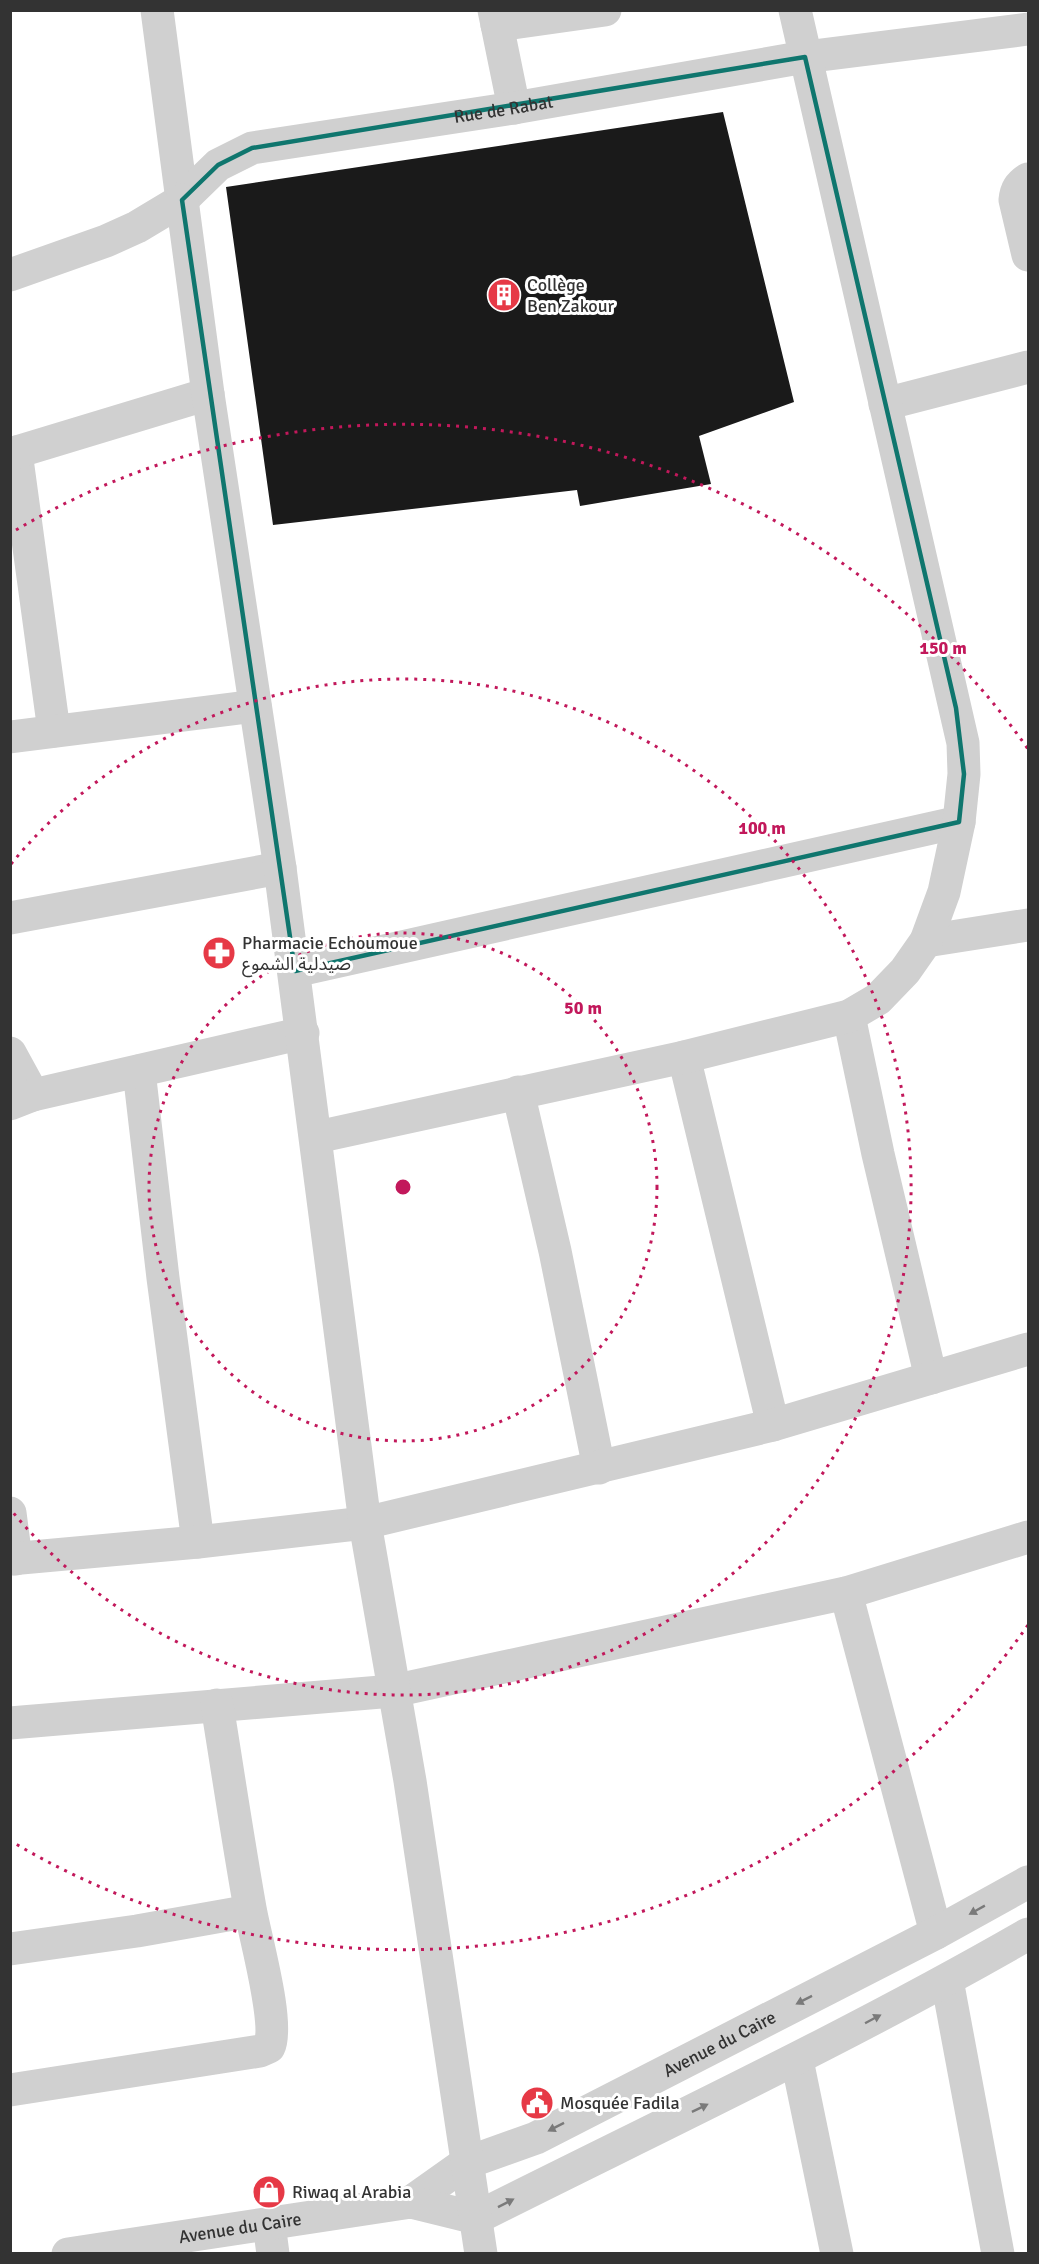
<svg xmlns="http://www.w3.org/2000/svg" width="1039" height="2264" font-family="Signika,'Noto Sans Arabic',sans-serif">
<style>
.building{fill:#1a1a1a}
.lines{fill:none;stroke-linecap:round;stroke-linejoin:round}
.minor{stroke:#d0d0d0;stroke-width:33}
.tertiary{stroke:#d0d0d0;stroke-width:33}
.oneway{fill:#7a7a7a}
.marked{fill:none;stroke:#0f766e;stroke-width:4.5;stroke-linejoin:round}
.ring{fill:none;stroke:#c2185b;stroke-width:3;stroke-dasharray:3 6}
.labels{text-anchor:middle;stroke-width:6;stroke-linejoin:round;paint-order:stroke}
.street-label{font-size:18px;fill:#333;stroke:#fff}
.poi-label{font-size:18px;fill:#333;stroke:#fff;text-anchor:start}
.centre{fill:#c2185b;stroke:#fff;stroke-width:3}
.ring-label{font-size:18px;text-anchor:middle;font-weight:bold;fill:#c2185b;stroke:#fff;stroke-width:6;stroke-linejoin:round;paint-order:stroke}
</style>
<rect width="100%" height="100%" fill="#fff"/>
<polygon class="building" points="723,112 794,402 699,436 711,484 580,506 577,490 273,525 226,187"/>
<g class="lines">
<g class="minor">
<polyline points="157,10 182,200"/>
<polyline points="494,10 514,108"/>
<polyline points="497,25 605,10"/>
<path d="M1028,179C1019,185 1016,190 1015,200L1028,255"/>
<path id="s1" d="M10,275L106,241L137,227L182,200L218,165L252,148L514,108L805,57L1028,29"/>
<polyline points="885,404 1028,367"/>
<polyline points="16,452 54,731"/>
<polyline points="10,454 208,394"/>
<polyline points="10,737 255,706"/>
<polyline points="10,918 280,868"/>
<polyline points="926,941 1028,925"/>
<polyline points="295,971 959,822"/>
<polyline points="849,1016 878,1154 931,1378"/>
<polyline points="10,1053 33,1095"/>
<polyline points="684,1057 773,1425"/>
<polyline points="139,1071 163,1278 198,1542"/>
<polyline points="518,1092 555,1251 599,1468"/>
<polyline points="10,1104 33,1095 303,1033"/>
<polyline points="317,1137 684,1057 849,1016 878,999 905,971 926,941 944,892 959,822 964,774 963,743 795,10"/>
<polyline points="10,1513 16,1559"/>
<polyline points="10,1559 198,1542 365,1523 773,1425 1028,1349"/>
<polyline points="846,1593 936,1933"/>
<polyline points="10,1723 393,1691 846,1593 1028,1537"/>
<polyline points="10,1949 137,1931 250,1911"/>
<polyline points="947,1980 998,2254"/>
<polyline points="797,2060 837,2254"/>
<path d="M10,2090L260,2051L269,2047C280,2024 255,1937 250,1908C238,1841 228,1773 217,1705"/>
<path id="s2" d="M411,2202L466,2163L536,2138L936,1933L1028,1882"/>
<polyline points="269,2224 273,2254"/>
<path id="s3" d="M68,2254L411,2202L476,2218C661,2125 849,2037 1028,1934"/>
</g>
<polyline class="tertiary" points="182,200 208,394 280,868 365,1523 410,1781 481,2254"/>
</g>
<defs><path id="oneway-solid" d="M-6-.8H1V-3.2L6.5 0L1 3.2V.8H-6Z" transform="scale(1.5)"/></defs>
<g class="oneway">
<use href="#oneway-solid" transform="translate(977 1910) rotate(151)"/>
<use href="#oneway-solid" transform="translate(804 2000) rotate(153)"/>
<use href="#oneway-solid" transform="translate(873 2019) rotate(-28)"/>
<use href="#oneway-solid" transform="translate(700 2108) rotate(-26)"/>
<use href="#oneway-solid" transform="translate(556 2127) rotate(153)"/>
<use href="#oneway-solid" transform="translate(506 2203) rotate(-27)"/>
</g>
<path class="marked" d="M805,57L956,708L964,774L959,822L295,971L182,200L218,165L252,148Z"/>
<g class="ring">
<circle cx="403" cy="1187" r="254"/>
<path d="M11 864A508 508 0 1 1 11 1510"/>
<path d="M1028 1625A763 763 0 0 1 16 1844M16 530A763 763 0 0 1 1028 749"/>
</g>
<defs>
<symbol id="building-disc" viewBox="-11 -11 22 22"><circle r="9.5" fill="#e63946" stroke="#fff"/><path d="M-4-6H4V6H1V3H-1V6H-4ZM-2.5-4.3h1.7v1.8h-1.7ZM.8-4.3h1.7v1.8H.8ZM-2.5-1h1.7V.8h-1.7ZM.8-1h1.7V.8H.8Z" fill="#fff"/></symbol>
<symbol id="pharmacy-disc" viewBox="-11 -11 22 22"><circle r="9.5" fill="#e63946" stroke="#fff"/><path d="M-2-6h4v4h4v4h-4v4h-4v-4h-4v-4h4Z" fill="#fff"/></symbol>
<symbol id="civic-disc" viewBox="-11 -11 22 22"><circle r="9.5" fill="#e63946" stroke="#fff"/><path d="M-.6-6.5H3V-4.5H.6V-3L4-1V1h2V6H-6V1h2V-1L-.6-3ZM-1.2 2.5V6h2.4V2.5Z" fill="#fff"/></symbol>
<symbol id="shop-disc" viewBox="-11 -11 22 22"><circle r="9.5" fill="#e63946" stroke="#fff"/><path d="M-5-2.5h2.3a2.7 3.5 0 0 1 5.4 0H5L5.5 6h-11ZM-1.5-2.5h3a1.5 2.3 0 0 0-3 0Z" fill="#fff"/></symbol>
</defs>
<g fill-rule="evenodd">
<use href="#building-disc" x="485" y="276" width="38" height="38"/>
<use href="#pharmacy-disc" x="200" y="934" width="38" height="38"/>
<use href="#civic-disc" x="518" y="2084" width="38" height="38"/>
<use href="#shop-disc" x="250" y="2173" width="38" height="38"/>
</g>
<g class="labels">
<g class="street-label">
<text dy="6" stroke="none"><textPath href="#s1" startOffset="531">Rue de Rabat</textPath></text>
<text dy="6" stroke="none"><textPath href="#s2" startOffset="348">Avenue du Caire</textPath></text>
<text dy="6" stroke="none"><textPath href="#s3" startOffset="174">Avenue du Caire</textPath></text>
</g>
<g class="poi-label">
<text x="527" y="291">Collège<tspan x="527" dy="21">Ben Zakour</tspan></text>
<text x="242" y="949">Pharmacie Echoumoue<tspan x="242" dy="21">صيدلية الشموع</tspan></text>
<text x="560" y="2109">Mosquée Fadila</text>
<text x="292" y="2198">Riwaq al Arabia</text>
</g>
</g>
<circle cx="403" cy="1187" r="9" class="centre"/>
<g class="ring-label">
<text x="943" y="654">150 m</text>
<text x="762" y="834">100 m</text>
<text x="583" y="1014">50 m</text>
</g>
<rect width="1039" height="2264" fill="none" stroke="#333333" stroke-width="24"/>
</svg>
